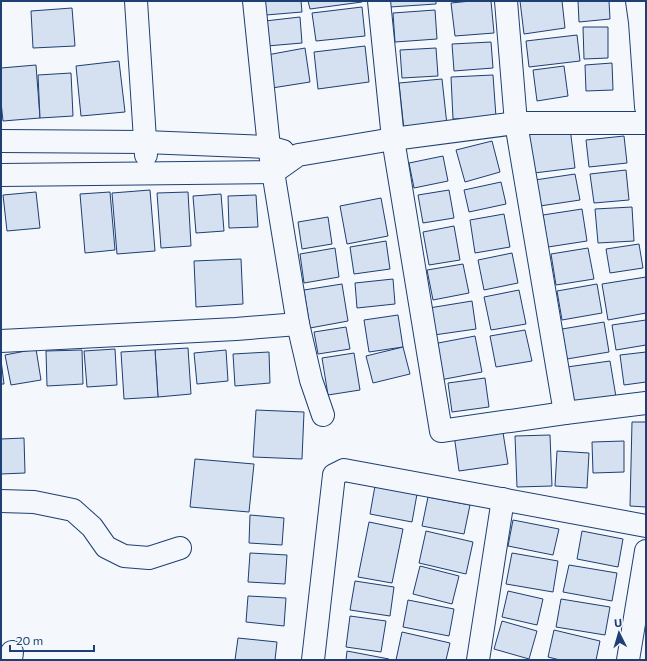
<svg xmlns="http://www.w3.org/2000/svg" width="647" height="661" font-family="Commissioner,sans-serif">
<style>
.building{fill:#d5e0f0;stroke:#1d3f73}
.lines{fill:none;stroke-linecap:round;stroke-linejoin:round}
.minor-casing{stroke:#1d3f73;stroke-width:24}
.minor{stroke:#f4f7fb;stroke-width:22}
</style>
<rect width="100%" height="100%" fill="#f4f7fb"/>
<g class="building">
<polygon points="265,1 301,1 302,12 266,15"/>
<polygon points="308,1 362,1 362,2 310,9"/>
<polygon points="389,1 436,1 436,4 390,7"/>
<polygon points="471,1 491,1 494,33 455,36 451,3"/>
<polygon points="520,1 562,1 565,28 524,34"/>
<polygon points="578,1 609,1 610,19 579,22"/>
<polygon points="362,7 365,36 316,41 312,13"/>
<polygon points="72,8 75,46 33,48 31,11"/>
<polygon points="435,10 437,39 395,42 393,13"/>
<polygon points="300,17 302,43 267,46 265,21"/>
<polygon points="583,27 608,27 608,58 584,59"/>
<polygon points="577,35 580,61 529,67 526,41"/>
<polygon points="491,42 493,68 454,71 452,44"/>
<polygon points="365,46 369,82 318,89 314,52"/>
<polygon points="305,48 310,82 272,88 267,55"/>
<polygon points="436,48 438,76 402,78 400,50"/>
<polygon points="119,61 125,112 81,116 76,66"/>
<polygon points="612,63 613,90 586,91 585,65"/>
<polygon points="36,65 40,118 3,121 1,102 1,68"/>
<polygon points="564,66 568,96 537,101 533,70"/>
<polygon points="71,73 73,116 40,118 38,75"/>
<polygon points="493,75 496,117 453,119 451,77"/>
<polygon points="442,79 447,125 404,130 399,83"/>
<polygon points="570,128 575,168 526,174 521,134"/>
<polygon points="624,136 627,163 589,167 586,140"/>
<polygon points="492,141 500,172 465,182 456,150"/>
<polygon points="443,156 448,181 414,188 409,163"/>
<polygon points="626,170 629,200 594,203 590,174"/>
<polygon points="575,174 580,200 540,206 535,180"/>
<polygon points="501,182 506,204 469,212 464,190"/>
<polygon points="150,190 155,251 117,254 112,193"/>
<polygon points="449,190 454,218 423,223 418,195"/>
<polygon points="36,192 40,228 7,231 3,195"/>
<polygon points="110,192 115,250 85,253 80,194"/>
<polygon points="188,192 191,246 161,248 157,193"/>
<polygon points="221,194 224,231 196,233 193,196"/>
<polygon points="256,195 258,227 229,228 228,196"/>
<polygon points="381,198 388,236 347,244 340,206"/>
<polygon points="632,207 634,241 598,243 595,209"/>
<polygon points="582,209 587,241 548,247 543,215"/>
<polygon points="504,214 510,247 475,253 470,220"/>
<polygon points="328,217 332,244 302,249 298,222"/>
<polygon points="454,226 460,260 429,265 423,232"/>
<polygon points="386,241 390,269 354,274 350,247"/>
<polygon points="639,244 643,268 610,273 606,249"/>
<polygon points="335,248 339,277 304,283 300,254"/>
<polygon points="588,248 594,279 556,285 551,254"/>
<polygon points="512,253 518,283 484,290 478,260"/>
<polygon points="241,259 243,304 196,307 194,261"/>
<polygon points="463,264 469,293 433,300 427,270"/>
<polygon points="646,277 646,313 608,320 602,284"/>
<polygon points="393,279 395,304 357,308 355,283"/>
<polygon points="342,284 348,321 310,328 304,290"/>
<polygon points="597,284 602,313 562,320 557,291"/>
<polygon points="519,290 526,324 491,330 484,297"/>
<polygon points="472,301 476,329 434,335 429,308"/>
<polygon points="398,315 403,347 369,352 364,320"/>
<polygon points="646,320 646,345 616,350 612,325"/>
<polygon points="604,322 609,352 567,359 562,329"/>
<polygon points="346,327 350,349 318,354 314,332"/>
<polygon points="525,330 532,361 496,367 490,336"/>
<polygon points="475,336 482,372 440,380 433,344"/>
<polygon points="403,347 410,374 373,383 366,356"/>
<polygon points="188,348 191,394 158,397 155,350"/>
<polygon points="36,349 41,380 11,385 5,355"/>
<polygon points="115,349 117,385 87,387 84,351"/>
<polygon points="82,350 83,384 47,386 46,351"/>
<polygon points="155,350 158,397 124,399 121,352"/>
<polygon points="226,350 228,381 197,384 194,353"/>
<polygon points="269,352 270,383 235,386 233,354"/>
<polygon points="646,352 646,382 624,385 620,355"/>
<polygon points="354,353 360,390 328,395 322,358"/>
<polygon points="1,360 4,384 1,384"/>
<polygon points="610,361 616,397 572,404 567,367"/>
<polygon points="485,378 489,407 452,412 448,383"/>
<polygon points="256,410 304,412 302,459 253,457"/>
<polygon points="501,420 508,464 459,471 453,427"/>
<polygon points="632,422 646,422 646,507 630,506"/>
<polygon points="550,435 552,486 517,487 515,436"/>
<polygon points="24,438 25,473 1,474 1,439"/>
<polygon points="624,441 624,472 593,473 592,442"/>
<polygon points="557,451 589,453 587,488 555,486"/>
<polygon points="195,459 254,464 249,512 190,507"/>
<polygon points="375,486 417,494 412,522 370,514"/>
<polygon points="428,497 470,505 464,534 422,526"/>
<polygon points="250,515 284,518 282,545 249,543"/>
<polygon points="513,520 559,529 553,555 508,546"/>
<polygon points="369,522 403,529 392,583 358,577"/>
<polygon points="426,531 473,542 466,574 419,563"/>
<polygon points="582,531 623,539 618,567 577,559"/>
<polygon points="250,553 287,555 285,584 248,582"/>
<polygon points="512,553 558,561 553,592 506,584"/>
<polygon points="569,565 617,573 612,601 563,592"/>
<polygon points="420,566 459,576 452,604 413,594"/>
<polygon points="355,581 394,587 390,616 350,610"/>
<polygon points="508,591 543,599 537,625 502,617"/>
<polygon points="248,596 286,598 284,626 246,622"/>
<polygon points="561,599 610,607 605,635 556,627"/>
<polygon points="408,600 454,609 449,636 403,627"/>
<polygon points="350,616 386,621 381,652 346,647"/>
<polygon points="502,621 537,631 529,659 494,649"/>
<polygon points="554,630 600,641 596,660 560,660 548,657"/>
<polygon points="402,632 450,643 446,660 396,660"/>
<polygon points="238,638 277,642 275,660 235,660"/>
<polygon points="347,651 389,659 388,660 346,660"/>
</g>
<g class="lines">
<defs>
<g id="minor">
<polyline points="136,1 146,155"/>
<polyline points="254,1 269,147 298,324 311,380 323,415"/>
<polyline points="379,1 393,139 441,431 565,413 646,403"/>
<polyline points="506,1 516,123 565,413"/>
<polyline points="637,1 640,22 646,107"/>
<polyline points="1,141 145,142 269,147 283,151"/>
<polyline points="1,175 274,172 298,155 393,139 516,123 646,123"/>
<polyline points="1,341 236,329 298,324"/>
<polyline points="1,501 34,502 73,510 92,527 106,547 124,556 149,558 180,548"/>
<polyline points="11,660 12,652"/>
<polyline points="313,660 334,475 344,470 646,526"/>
<polyline points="478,660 503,499"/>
<polyline points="628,660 646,551"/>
</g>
</defs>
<use href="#minor" class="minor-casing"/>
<use href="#minor" class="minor"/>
</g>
<rect width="647" height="661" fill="none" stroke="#1d3f73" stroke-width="4"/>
<g transform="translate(619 633) rotate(355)" stroke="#f4f7fb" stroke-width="3" paint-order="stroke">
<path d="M0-3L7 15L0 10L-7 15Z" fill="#1d3f73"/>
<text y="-6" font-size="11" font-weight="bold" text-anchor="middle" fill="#1d3f73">U</text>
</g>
<path d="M10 645v6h84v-6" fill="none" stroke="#1d3f73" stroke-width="2"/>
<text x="16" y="645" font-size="12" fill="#1d3f73" stroke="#f4f7fb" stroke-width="3" paint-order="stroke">20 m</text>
</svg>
